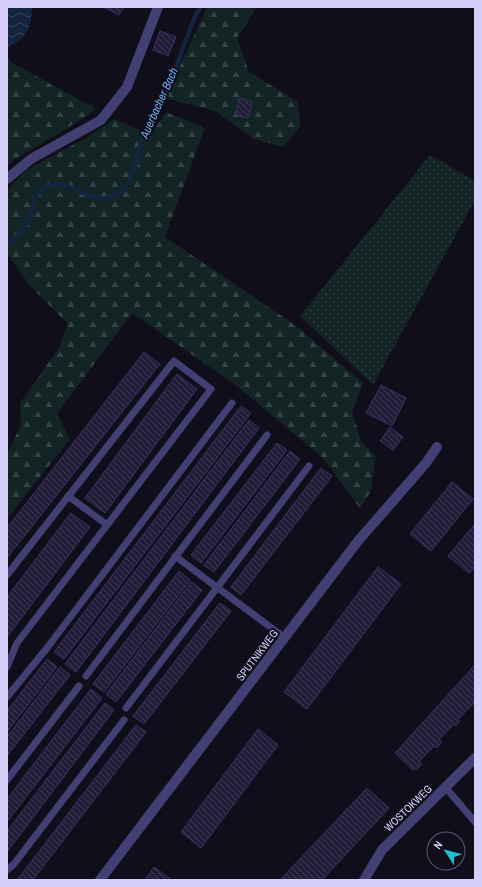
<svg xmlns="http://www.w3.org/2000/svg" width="482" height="887" font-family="'Archivo Narrow',sans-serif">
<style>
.grass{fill:url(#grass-dots)}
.forest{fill:url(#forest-firs)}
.water{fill:url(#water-waves)}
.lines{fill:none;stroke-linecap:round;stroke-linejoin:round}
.stream{stroke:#14243e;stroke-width:4.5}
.building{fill:url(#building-back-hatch);stroke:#3c3162}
.lane{stroke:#423f73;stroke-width:7}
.street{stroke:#423f73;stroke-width:10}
.labels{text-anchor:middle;stroke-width:4;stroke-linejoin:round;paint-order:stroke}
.street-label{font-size:11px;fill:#d4cef8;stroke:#100e1b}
.water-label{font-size:12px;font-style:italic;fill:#6aadea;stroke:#100e1b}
</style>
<defs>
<pattern id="grass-dots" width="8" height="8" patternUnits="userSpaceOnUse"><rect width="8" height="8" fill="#122423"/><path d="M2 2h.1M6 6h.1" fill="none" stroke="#344344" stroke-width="1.8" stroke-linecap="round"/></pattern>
<pattern id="forest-firs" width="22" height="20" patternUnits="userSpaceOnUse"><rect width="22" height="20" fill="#122423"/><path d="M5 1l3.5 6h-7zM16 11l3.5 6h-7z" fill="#344344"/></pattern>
<pattern id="water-waves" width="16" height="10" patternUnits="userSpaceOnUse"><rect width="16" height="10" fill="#14243e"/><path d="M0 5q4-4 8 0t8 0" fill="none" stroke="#35435b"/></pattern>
<pattern id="building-back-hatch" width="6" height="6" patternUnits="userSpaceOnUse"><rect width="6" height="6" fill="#221c39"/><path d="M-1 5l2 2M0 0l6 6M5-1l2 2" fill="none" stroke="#413c56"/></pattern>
</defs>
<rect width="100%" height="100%" fill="#100e1b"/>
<polygon class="grass" points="430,155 475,181 475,200 373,385 300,316"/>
<g class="forest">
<polygon points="207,7 257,7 237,38 249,72 298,102 300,127 283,147 254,139 215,111 165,98"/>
<path d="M7,54L11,62L96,109C68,130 36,145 7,165Z"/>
<polygon points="166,112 205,128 165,237 295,325 363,383 352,412 361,442 376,456 371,491 360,508 323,458 237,386 132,313 57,414 70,439 7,519 7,454 21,425 20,403 59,348 68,324 31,287 7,254 7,190 26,170 86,138 114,119 151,135"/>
</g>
<path class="water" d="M7,7H32C31,27 28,39 7,47Z"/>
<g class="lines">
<path class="stream" d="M7,245C15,238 25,230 29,220C34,210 31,198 41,190C62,172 86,202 107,198C136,193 137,152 144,130C147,121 156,114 160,105C174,75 184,44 196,14L201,7"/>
</g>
<g class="building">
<polygon points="103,7 124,7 119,15"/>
<polygon points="160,31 176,37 168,56 153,50"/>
<polygon points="239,98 252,102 248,118 236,115"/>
<polygon points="144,352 160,364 7,558 7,528"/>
<polygon points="177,374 197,389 105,513 85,498"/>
<polygon points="381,385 406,398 392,426 366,413"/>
<polygon points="241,406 251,413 64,659 54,652"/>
<polygon points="249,420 259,428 76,672 65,664"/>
<polygon points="390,427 403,437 393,450 380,441"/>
<polygon points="277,443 287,450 201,563 191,555"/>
<polygon points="290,451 300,459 214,572 204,565"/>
<polygon points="321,468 332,476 241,595 231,587"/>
<polygon points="452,482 473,499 431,551 410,534"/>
<polygon points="71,513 90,527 7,637 7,597"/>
<polygon points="475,524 475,566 469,573 448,556"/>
<polygon points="378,567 401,584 307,709 284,692"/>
<polygon points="179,571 190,580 104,692 93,684"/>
<polygon points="191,582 202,590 116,702 106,694"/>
<polygon points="220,603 231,611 144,724 133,716"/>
<polygon points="47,659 57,667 7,732 7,711"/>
<polygon points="475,665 475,702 458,719 460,721 456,726 454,724 439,740 442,742 436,748 434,746 419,762 422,764 416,770 414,768 413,770 395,753"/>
<polygon points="60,667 70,675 7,756 7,737"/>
<polygon points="91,689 102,698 7,822 7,799"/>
<polygon points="105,703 114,710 7,852 7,831"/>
<polygon points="136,725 146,732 33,880 17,880"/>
<polygon points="258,729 278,745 201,848 181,832"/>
<polygon points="367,788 389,808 322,880 282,880 281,879"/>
<polygon points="154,867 172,880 145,880"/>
</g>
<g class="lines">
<g class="lane">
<polyline points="68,496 106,524"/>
<polyline points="175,556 285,638"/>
<polyline points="7,575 174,361 211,389 17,643 7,667"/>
<polyline points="86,676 267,435"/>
<polyline points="7,697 47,648 232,403"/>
<polyline points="126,708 309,466"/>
<polyline points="7,780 79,686"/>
<polyline points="446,788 475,822"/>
<polyline points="7,870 14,864 124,720"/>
</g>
<g class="street">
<polyline points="7,179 31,159 101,120 127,87 158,7"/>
<polyline points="100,880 358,541 426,463 437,447"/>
<polyline points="364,880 382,850 475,758"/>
</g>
</g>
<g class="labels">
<g class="street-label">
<text transform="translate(257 655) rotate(-53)" y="4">SPUTNIKWEG</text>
<text transform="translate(408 808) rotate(-44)" y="4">WOSTOKWEG</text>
</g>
<g class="water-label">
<text transform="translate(159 103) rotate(-66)" y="4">Auerbacher Bach</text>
</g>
</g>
<rect width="482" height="887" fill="none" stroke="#d4cef8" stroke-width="16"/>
<g transform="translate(446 851) rotate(306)"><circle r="19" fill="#100e1b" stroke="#5e5b73"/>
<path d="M0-3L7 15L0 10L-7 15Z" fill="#1ebfd4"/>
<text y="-6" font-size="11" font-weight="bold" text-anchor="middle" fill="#d4cef8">N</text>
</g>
</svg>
